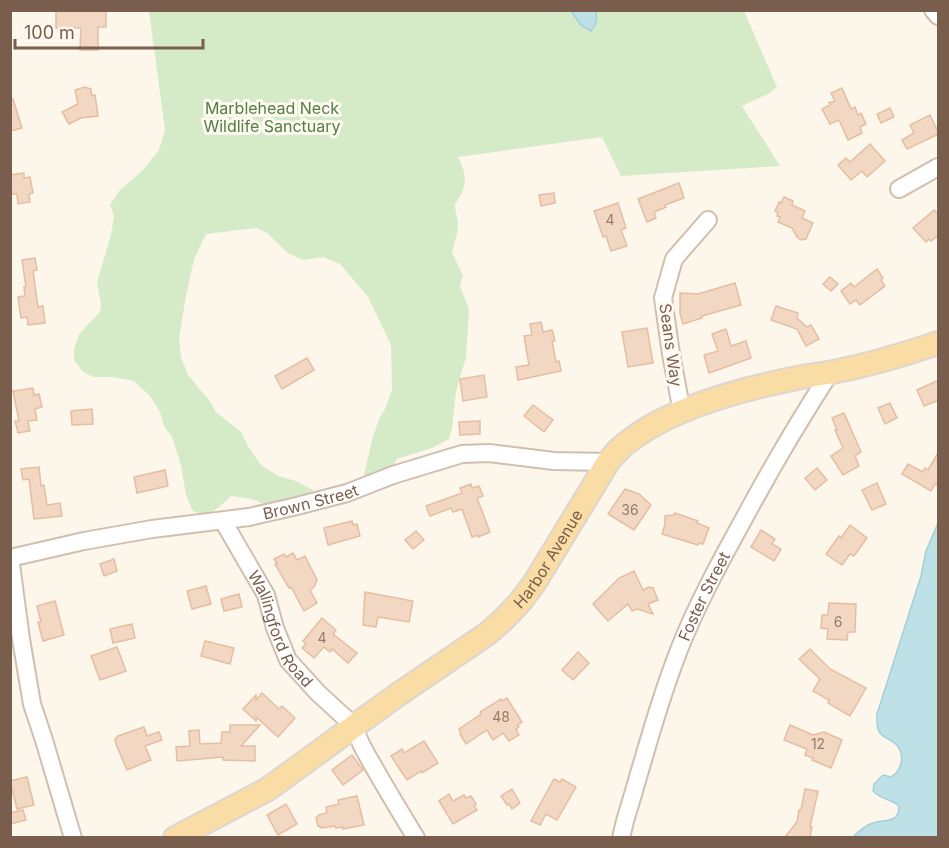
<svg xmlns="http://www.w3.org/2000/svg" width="949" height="848" font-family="Inter,sans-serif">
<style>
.green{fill:#d5ebc8}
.water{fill:#bee0e7;stroke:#a4cfd9;stroke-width:1.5}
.building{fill:#f2d7c2;stroke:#e5bea2;stroke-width:1.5}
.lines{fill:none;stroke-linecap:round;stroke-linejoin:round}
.minor-casing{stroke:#d0bfaf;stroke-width:20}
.major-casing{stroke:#dcd5d1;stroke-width:26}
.minor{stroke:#fff;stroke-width:16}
.major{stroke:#fadda4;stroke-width:22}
.labels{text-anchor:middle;stroke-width:6;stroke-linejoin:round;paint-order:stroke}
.number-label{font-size:14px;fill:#977c6a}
.park-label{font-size:16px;fill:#547e44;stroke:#fffaf1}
.street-label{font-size:16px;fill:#795e4d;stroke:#fffaf1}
</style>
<rect width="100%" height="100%" fill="#fdf6ea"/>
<path class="green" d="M149,11H744L777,87L768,94L742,106L780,166L621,176L602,137L458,157C468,175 467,188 455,204C455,211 458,219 458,225C458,234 454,243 452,252L463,276L460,286L469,309L466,357L456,392L452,428L449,439L432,448L397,459L391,472L368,480L364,475L372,440L379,419L385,409L392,390L391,345L368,297L340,264L323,257L303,260L288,253L267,233L257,228L206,234L194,259L186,296L179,339L181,357L188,375L209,400L216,412L241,432L248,446L261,465L278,476L296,481L313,490L312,498L304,506L264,504L252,499L231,496L218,508L205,515L193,511L186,495L181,465L172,437L164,426L160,412L150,396L134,381L112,377H94L83,372L74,360V349L79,334L100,312L101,304L97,282L111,235L114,216L110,205L119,191L143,170L159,150L165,130Z"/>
<g class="water">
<path d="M571,11H596C597,19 597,24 591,31L581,25Z"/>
<path d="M938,523V837H853C858,832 866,825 873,823C885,818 899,825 899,806C890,798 883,801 873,791L874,784L883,775L891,777C900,772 905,758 899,748C895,741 885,739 880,733C876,728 877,721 877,714L921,576L926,551Z"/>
</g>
<g class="building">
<polygon points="56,10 106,10 106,27 98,27 98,50 80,50 81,28 56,28"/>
<polygon points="85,87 91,89 92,96 95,95 98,116 81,118 69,124 62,112 78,104 75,90"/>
<polygon points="842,88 851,109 855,107 858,115 861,113 866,124 860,127 862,133 848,140 839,120 830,124 822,109 830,105 829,103 835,101 831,93"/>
<polygon points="13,99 22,128 10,131 10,100"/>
<polygon points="890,108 894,117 881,123 877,114"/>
<polygon points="930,115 939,134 907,149 902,140 914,133 910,125"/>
<polygon points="870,144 885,161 867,177 862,171 851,180 838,165 846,158 850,162"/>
<polygon points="24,173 24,178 30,177 33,193 29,194 30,202 18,204 17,194 12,194 10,175"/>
<polygon points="679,183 684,198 665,205 666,207 654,212 656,218 647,222 638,199"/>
<polygon points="554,193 555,203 541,206 539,195"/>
<polygon points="784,197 793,201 792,205 805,211 802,218 813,223 806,239 801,240 797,237 792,228 778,222 780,217 777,216 778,212 775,211 779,202 781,203"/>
<polygon points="618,203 626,228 621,230 627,246 611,251 606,236 603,237 594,211"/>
<polygon points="934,210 939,215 939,235 931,241 929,239 926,242 913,228"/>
<polygon points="35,258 37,270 33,271 38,307 43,306 45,323 28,325 27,317 21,318 18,297 25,296 24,287 26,287 22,260"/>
<polygon points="877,269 883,278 881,280 885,286 860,305 856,300 850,304 841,291 851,283 854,287"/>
<polygon points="830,277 838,284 831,291 823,284"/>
<polygon points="735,283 741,305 702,316 702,318 683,324 680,314 680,293 698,294"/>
<polygon points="776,306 798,313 797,318 807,327 811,325 819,339 806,346 797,329 771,320"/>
<polygon points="541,322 543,332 552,330 555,341 552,341 556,362 559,361 561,371 518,380 516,367 529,365 524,336 532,335 530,324"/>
<polygon points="647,328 653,363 628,367 622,332"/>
<polygon points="726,329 731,346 746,341 751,358 709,373 704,355 718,351 712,334"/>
<polygon points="307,358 314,370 282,389 275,376"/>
<polygon points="484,375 487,397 463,401 460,379"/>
<polygon points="939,380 939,400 924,406 917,390"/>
<polygon points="33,388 34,395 39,394 42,407 35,409 37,420 28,421 30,431 18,433 15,421 19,421 13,391"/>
<polygon points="890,403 897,418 885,424 878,408"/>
<polygon points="533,405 553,420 544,432 524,416"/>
<polygon points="92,409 93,424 72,425 71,411"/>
<polygon points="844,413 861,452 855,456 859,466 843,475 831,456 843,448 835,430 837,430 832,418"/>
<polygon points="480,421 480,434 460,435 459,422"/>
<polygon points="939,451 939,486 935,484 931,491 902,474 908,464 923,472 925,468 928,470"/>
<polygon points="39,467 41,486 44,485 47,505 60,503 62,516 34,519 29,479 23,480 21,469"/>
<polygon points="817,468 827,480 815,490 805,478"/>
<polygon points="165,470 168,486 137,493 134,477"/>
<polygon points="877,483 886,504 872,510 862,490"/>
<polygon points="471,484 472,488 479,486 483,496 477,498 490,532 478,537 478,535 472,537 462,509 453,512 451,508 430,516 426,506 462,493 460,488"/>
<polygon points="625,489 639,494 651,505 634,530 608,514"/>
<polygon points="675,513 698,521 697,523 709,528 703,544 699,543 698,545 662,534 665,524 665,516 674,515"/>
<polygon points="352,521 353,525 357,524 360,536 328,545 324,528"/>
<polygon points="850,525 867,538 854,556 850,554 842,565 826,554 839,536 841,538"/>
<polygon points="761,530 775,539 772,544 781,549 774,561 751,547"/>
<polygon points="416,531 424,540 413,549 405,540"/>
<polygon points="293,553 297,560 305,556 317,580 314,587 310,590 317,603 304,611 291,587 289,588 275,564 277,563 274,559 284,554 286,557"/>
<polygon points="114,559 117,571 104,576 100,564"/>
<polygon points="634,571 643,590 649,587 653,588 658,600 648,604 653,614 637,609 632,611 628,604 608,621 593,604 619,578"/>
<polygon points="206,586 211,604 192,609 187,591"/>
<polygon points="365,592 413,601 409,622 378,617 376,627 363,625"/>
<polygon points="239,594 242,607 224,611 221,599"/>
<polygon points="55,601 64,635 43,641 38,622 41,622 37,606"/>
<polygon points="829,603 856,604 855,632 848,632 847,640 827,639 828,629 821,628 822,615 828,615"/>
<polygon points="322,618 336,630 333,634 357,653 348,663 332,649 330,652 324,647 314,658 302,648 306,644 303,641"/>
<polygon points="132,624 135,638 113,643 110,629"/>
<polygon points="205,641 234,648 230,664 201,656"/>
<polygon points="117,647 126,671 100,680 91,656"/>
<polygon points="810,649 830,669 866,688 850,716 828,703 829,700 813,691 820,679 799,659"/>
<polygon points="578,652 589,663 573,680 562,670"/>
<polygon points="262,693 279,709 282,706 295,718 278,737 256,717 256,721 243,709 256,695 256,700"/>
<polygon points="507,698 522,722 517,725 519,727 516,729 519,735 509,741 503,733 493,740 487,730 466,744 460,734 461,733 459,729 481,714 480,712 501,699 502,701"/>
<polygon points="230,725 260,725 241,746 255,746 255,761 223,760 223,757 177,761 176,747 190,746 189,731 199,730 200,744 221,743 222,732 230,732"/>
<polygon points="790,725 813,735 824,732 842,740 831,768 812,760 813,758 805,755 807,749 784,740"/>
<polygon points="144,727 147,736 159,732 162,740 145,746 151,760 127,770 116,744 115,740 118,736"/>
<polygon points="424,741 438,763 422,773 421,771 407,780 391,756 402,749 404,753"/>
<polygon points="352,755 363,770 343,785 332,770"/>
<polygon points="27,777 34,805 17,809 10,781"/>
<polygon points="554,779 560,782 562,779 576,787 557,820 546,814 540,825 531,821"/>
<polygon points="512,789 520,803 512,809 509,804 507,805 501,796"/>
<polygon points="805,789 818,791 810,827 812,827 810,837 785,837 797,822 799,810 801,810"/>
<polygon points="449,794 453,801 464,795 466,798 471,796 476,804 474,806 477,810 453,824 439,801"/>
<polygon points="357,796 364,825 343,829 343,827 336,828 335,826 322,828 318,826 316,818 319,815 327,813 326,807 339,804 338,800"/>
<polygon points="286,804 297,824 278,835 267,815"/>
<polygon points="23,810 26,820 10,824 10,813"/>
</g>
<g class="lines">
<defs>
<g id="minor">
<polyline points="933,10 938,16"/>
<polyline points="899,189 938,167"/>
<polyline points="682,412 671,354 663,298 674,259 708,220"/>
<path id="s1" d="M223,521L266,595L275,628L288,660L318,693L354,726C358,741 367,755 375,769C388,792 402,815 416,838"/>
<polyline points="10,557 21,639 32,704 44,740 73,838"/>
<path id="s2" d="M10,558L84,541L152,529L249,517L297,506L347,493L393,475L462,454L489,453L554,461L608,462"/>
<path id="s3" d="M621,838L625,821C644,759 660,695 685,635C703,593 725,553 747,513C773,465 800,419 830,373"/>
</g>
<g id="major">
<path id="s4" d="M175,838L268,789L393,698L487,634L503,620L521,601L535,582L608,462C613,456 618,450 624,445C667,409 738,390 792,379C804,376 816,375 828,373C865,366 903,355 938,343"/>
</g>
</defs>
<use href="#minor" class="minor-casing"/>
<use href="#major" class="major-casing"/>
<use href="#minor" class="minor"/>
<use href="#major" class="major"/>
</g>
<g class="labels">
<g class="number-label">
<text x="610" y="225">4</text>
<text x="630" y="515">36</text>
<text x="838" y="627">6</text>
<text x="322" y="643">4</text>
<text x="501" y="722">48</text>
<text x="818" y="749">12</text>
</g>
<g class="park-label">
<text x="272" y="114">Marblehead Neck<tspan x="272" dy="18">Wildlife Sanctuary</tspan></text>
</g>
<g class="street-label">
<text transform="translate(671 345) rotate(82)" y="6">Seans Way</text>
<text dy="6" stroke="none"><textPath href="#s2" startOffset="306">Brown Street</textPath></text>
<text dy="6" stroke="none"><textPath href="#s4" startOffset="471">Harbor Avenue</textPath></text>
<text dy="6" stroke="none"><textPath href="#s3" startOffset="256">Foster Street</textPath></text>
<text dy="6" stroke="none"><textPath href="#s1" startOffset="123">Wallingford Road</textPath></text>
</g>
</g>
<rect width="949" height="848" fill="none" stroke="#795e4d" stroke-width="24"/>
<path d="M15 39v9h188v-9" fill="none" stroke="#795e4d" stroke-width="3"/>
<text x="24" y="39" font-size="18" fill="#795e4d" stroke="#fffaf1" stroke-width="4.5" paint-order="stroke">100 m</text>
</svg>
